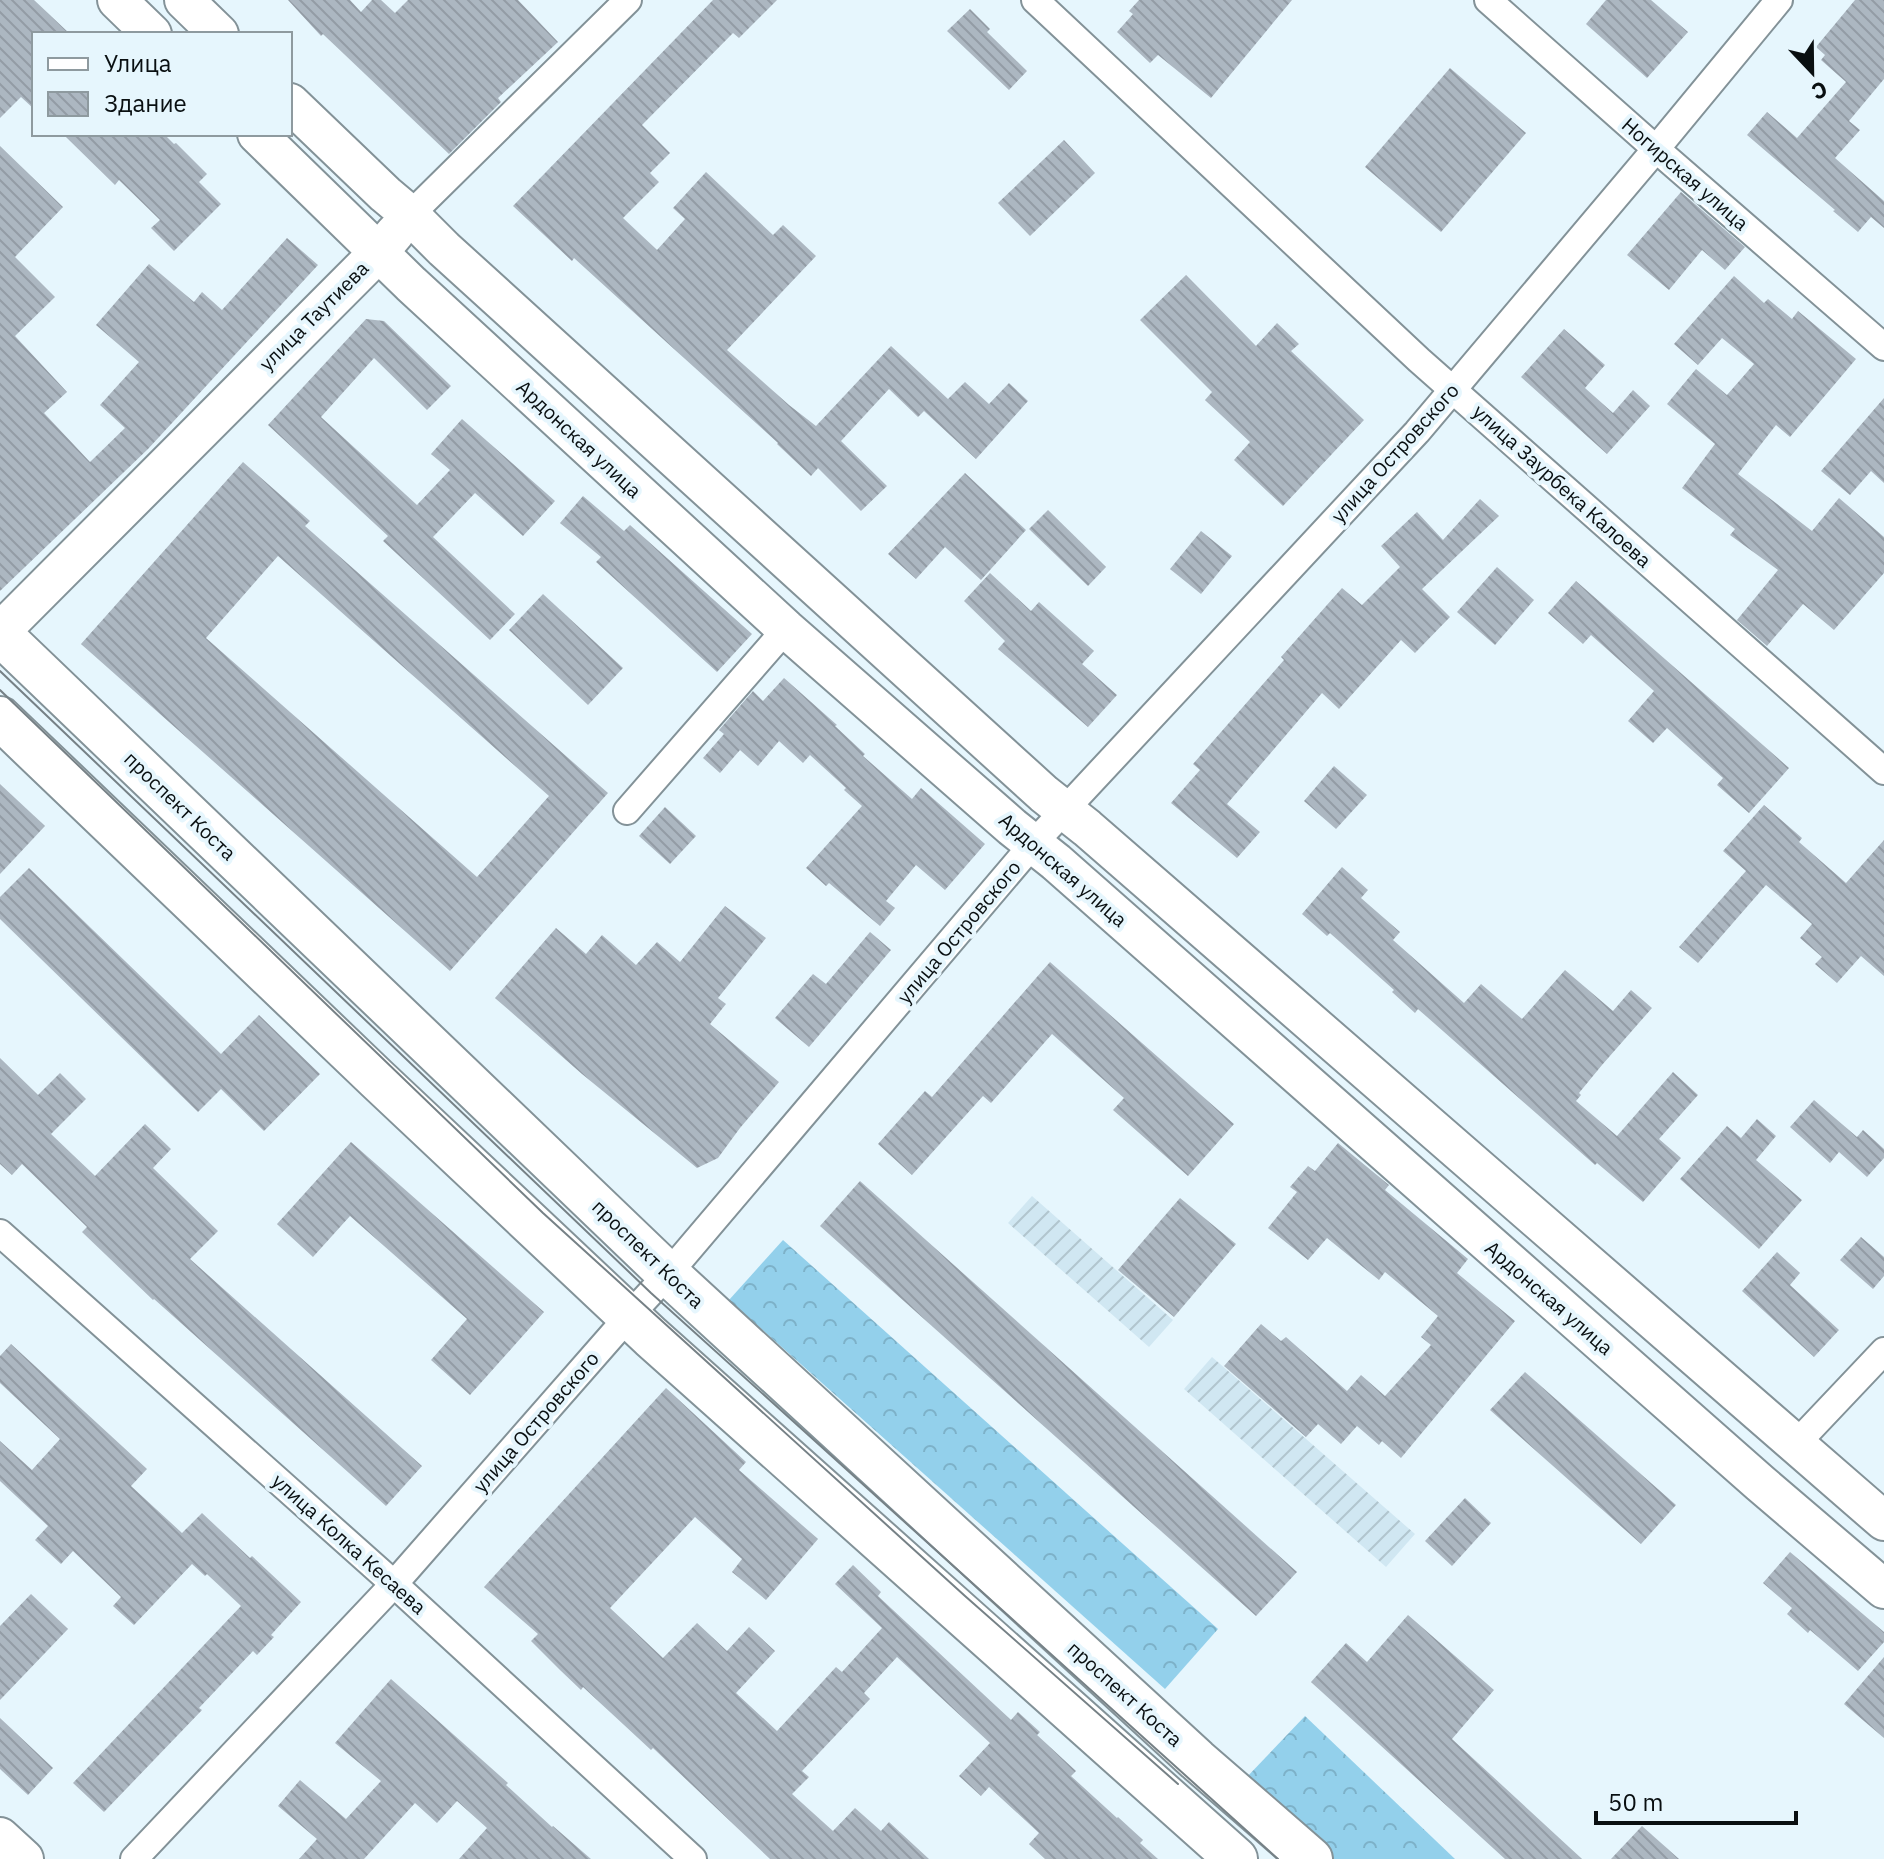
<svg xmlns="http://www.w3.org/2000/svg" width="1884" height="1859" font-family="'IBM Plex Sans',sans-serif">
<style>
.industrial{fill:url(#industrial-furrows)}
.forest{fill:url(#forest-crowns)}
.building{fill:url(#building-back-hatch);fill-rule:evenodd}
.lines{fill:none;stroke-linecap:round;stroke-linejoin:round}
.street-casing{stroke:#839298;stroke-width:30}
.secondary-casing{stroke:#839298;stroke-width:42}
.primary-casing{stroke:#839298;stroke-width:46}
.street{stroke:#fff;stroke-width:26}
.secondary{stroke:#fff;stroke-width:38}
.primary{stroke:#fff;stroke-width:42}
.tram{stroke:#768186;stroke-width:2}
.labels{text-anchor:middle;stroke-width:8;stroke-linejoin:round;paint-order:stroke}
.street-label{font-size:20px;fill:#090f11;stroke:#e6f6fd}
</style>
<defs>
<pattern id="industrial-furrows" width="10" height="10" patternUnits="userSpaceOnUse" patternTransform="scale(2)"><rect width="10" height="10" fill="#d0e7f2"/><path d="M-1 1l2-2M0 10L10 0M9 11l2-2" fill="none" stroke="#b1c5ce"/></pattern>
<pattern id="forest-crowns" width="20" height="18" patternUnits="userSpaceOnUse" patternTransform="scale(2)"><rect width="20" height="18" fill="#93d0eb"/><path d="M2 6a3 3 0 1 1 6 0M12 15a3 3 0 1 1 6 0" fill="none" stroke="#7db1c8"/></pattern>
<pattern id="building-back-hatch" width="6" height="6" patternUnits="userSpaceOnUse" patternTransform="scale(2)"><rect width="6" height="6" fill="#acb7c1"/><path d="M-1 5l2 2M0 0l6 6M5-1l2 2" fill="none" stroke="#939ca5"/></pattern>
</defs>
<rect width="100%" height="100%" fill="#e6f6fd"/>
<g class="industrial">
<polygon points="1032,1196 1173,1320 1149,1347 1008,1223"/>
<polygon points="1212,1357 1415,1534 1386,1567 1184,1389"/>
</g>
<g class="forest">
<polygon points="783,1240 1218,1629 1165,1689 729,1300"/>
<polygon points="1305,1716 1455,1859 1330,1859 1245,1779"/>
</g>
<g class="building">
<polygon points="0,0 34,0 70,34 34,34 34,109 21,97 0,118"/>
<polygon points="288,0 350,0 361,12 372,0 381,0 395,13 408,0 518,0 558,42 498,98 501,102 449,154 323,34 321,36"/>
<polygon points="713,0 777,0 739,38 733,33 642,125 670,153 650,173 659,182 623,218 657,250 685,219 673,208 706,172 773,235 783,225 816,256 727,350 789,405 816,426 891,346 948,399 965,382 989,404 1009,383 1028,401 976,459 924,411 918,417 889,389 841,441 887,486 861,511 818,468 811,476 777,444 778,443 674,349 574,258 572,261 513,206"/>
<polygon points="1139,0 1292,0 1211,98 1158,55 1150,63 1117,32 1133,14 1129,11"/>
<polygon points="1606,0 1651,0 1688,32 1647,78 1586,24"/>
<polygon points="1855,0 1884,0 1884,79 1849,121 1860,130 1835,158 1884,201 1884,228 1871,217 1858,232 1833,211 1835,210 1747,135 1767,112 1797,138 1846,82 1821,60 1825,55 1816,47"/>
<polygon points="970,9 990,29 987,32 1027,71 1009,90 947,31"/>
<polygon points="1450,68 1526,133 1441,232 1365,167"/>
<polygon points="63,134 164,134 174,144 176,143 207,174 199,182 221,204 174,251 151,228 160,220 119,180 115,185"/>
<polygon points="1064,140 1095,173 1030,236 998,203"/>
<polygon points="0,146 63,207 15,257 55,297 15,336 67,392 44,413 90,462 125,428 100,405 139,362 96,325 149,264 194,302 202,292 222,310 287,238 318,265 148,449 0,591"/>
<polygon points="1681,192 1745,247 1725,270 1702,250 1669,290 1627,255"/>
<polygon points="1186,275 1256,346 1277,323 1299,344 1291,351 1364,420 1283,506 1234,460 1250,442 1205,400 1212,392 1140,320"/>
<polygon points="1734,276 1764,303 1768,299 1792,319 1798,311 1856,359 1790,437 1776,425 1738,474 1812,531 1839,498 1884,537 1884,573 1834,630 1803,604 1767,646 1737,620 1778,570 1730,535 1735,529 1682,488 1715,444 1667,404 1696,369 1727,395 1754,364 1722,338 1698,365 1674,344"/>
<polygon points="366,319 384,321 451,386 427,410 374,358 321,417 417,505 450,470 431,454 462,419 555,501 523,536 475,493 433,537 515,614 490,640 383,541 388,536 268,425"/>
<polygon points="1564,329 1605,365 1585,388 1613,413 1633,390 1650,406 1607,454 1521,377"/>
<polygon points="1884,398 1884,483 1871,471 1850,495 1821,471"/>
<path d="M243,462L310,521L305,526L608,793L450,971L81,644ZM278,556L549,796L477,877L206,638Z"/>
<polygon points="965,473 1026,530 981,580 945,547 916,579 888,554"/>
<polygon points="583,496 624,531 630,525 752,634 717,672 596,562 601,557 560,523"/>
<polygon points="1480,499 1499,516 1422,589 1450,617 1415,653 1401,640 1339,709 1322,693 1227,804 1260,832 1237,858 1171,803 1200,770 1193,764 1284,660 1281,657 1342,588 1362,605 1400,567 1381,546 1417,512 1443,540"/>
<polygon points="1048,510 1106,567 1088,586 1029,529"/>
<polygon points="1201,531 1232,556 1201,594 1170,569"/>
<polygon points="1497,567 1534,600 1495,645 1457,612"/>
<polygon points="990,573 1031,611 1039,602 1094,651 1082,664 1117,695 1088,727 998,649 1005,641 964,601"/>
<polygon points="1576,581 1789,768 1749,813 1717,785 1723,778 1667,728 1653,743 1628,721 1654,691 1591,635 1583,644 1548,613"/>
<polygon points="543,594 623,668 588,705 509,630"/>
<polygon points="784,678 837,725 835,726 865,754 863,756 912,799 921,788 985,844 945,890 916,865 886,901 895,908 880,926 829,883 826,886 806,868 862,806 844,790 846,788 810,755 803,763 779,741 758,766 740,750 720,773 703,758 724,734 719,730 753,691 763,701"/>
<polygon points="1334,766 1367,795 1336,829 1304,801"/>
<polygon points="0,784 45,826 0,874"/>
<polygon points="1764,805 1802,838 1799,842 1846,883 1884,840 1884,976 1861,956 1837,983 1815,964 1822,957 1800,938 1812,924 1766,885 1698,963 1679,947 1746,871 1723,851"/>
<polygon points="665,807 696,836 670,864 639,836"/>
<polygon points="1342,867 1368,890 1361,898 1400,932 1393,940 1464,1003 1481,984 1522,1019 1565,970 1613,1011 1631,990 1652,1008 1602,1065 1579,1093 1581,1095 1576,1101 1617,1136 1673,1072 1698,1095 1659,1139 1681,1158 1643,1202 1597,1163 1595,1165 1418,1009 1415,1013 1392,992 1394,990 1330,933 1327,936 1302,914"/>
<polygon points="29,868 221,1054 259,1015 320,1074 264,1131 221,1089 198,1112 0,919 0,897"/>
<polygon points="725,906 766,938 718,998 726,1004 710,1024 779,1082 740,1128 718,1158 697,1168 582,1074 495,998 556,928 586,954 602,935 636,965 657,942 680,962"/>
<polygon points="870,932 891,950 809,1047 775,1018 813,974 826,984"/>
<polygon points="1050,962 1234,1124 1188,1176 1113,1110 1124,1098 1052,1034 991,1103 983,1096 912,1175 878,1144 925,1091 932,1097"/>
<polygon points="0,1058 38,1095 60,1073 86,1099 51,1134 95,1176 145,1124 171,1149 153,1168 218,1231 190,1259 422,1466 386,1506 154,1299 153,1300 82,1232 87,1227 22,1164 12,1175 0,1164"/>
<polygon points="1814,1100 1857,1137 1863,1130 1884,1149 1884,1158 1867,1177 1839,1152 1830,1163 1790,1127"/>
<polygon points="1757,1119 1776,1136 1756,1160 1802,1200 1759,1249 1680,1179 1727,1126 1741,1138"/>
<polygon points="351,1142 544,1312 470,1395 431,1360 467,1319 350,1216 313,1257 277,1224"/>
<polygon points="1338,1143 1389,1185 1385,1190 1468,1259 1457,1273 1515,1321 1401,1458 1382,1441 1379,1445 1357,1426 1341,1444 1318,1424 1306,1437 1224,1366 1261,1324 1281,1341 1286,1337 1347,1391 1361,1375 1385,1396 1431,1345 1421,1337 1438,1316 1385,1272 1379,1280 1327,1238 1308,1260 1268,1228 1297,1192 1290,1187 1308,1166 1315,1171"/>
<polygon points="860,1181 1297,1572 1256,1616 820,1226"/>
<polygon points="1180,1198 1236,1244 1174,1317 1118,1270"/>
<polygon points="1861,1237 1884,1257 1884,1276 1873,1289 1840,1260"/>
<polygon points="1777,1252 1800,1273 1790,1285 1839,1330 1814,1357 1742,1291"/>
<polygon points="11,1344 147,1469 131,1486 182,1533 202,1513 250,1558 252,1556 301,1602 271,1635 274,1637 257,1655 253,1651 199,1708 202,1710 104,1812 73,1783 241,1606 207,1574 205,1576 192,1564 134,1625 113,1606 121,1597 73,1551 61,1564 35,1540 48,1526 0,1481 0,1441 32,1470 60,1439 0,1383 0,1356"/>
<polygon points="1525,1372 1676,1505 1641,1544 1490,1410"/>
<polygon points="666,1388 746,1462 739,1470 818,1539 766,1600 732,1572 742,1559 695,1517 610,1608 663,1658 697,1623 727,1651 749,1627 775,1651 736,1693 777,1731 836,1667 842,1672 882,1628 835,1584 853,1565 881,1592 878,1596 1011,1720 1018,1712 1040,1732 1037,1735 1076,1771 1071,1776 1117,1818 1118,1817 1143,1840 1140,1843 1158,1859 1045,1859 1029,1844 1039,1833 989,1787 981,1796 959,1776 990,1743 897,1657 864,1693 870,1699 802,1771 809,1777 792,1794 833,1831 855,1808 881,1831 889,1822 929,1859 770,1859 653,1748 651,1750 583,1687 581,1690 560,1670 531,1641 538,1634 484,1587"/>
<polygon points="1465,1498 1491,1523 1452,1566 1425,1541"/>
<polygon points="1790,1552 1884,1632 1884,1642 1858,1671 1810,1630 1808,1633 1787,1614 1792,1608 1763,1583"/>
<polygon points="31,1594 68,1629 0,1700 0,1626"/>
<polygon points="1408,1615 1494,1690 1452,1739 1582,1859 1505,1859 1311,1682 1346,1643 1367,1662"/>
<polygon points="1884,1657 1884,1738 1844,1704"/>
<polygon points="391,1679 508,1783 506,1785 552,1827 553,1826 591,1859 459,1859 487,1828 457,1801 437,1823 415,1803 364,1859 299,1859 317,1839 278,1806 300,1780 346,1819 381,1781 335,1743"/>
<polygon points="0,1718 53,1768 28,1795 0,1769"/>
<polygon points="1642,1826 1679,1859 1611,1859"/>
</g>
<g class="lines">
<defs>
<g id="street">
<polyline points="1035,0 1419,360 1884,771"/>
<polyline points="1488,0 1656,149 1884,347"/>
<polyline points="410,215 628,0"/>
<polyline points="627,811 786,629"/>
<polyline points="0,1233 394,1584 693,1859"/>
<polyline points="1795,1445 1884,1351"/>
<polyline points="134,1859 394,1584 629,1316 668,1274 1033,844 1417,432 1656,149 1779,0"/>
</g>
<g id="secondary">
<polyline points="117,0 152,34"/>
<polyline points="184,0 219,34"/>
<polyline points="290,103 385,194 410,215 444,249 1044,794 1087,828 1884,1521"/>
<polyline points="257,134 411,284 786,629 1012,827 1056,862 1760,1483 1884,1589"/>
<polyline points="0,632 378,253 395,233"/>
<polyline points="0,1837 24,1859"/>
</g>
<g id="primary">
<polyline points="0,634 668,1274 1197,1760 1311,1859"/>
<polyline points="0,718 376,1078 651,1337 1236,1859"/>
</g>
</defs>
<use href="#street" class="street-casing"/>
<use href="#secondary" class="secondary-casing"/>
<use href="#primary" class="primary-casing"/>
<use href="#street" class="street"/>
<use href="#secondary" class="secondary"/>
<use href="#primary" class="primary"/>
<g class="tram">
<polyline points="0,671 651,1293 1278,1859"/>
<polyline points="0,690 543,1213 965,1596 1178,1784"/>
</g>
</g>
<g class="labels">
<g class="street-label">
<text transform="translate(1685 174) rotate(41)" y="7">Ногирская улица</text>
<text transform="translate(314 316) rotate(-45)" y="7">улица Таутиева</text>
<text transform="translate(579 439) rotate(43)" y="7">Ардонская улица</text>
<text transform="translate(1395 453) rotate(-48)" y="7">улица Островского</text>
<text transform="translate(1562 486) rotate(42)" y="7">улица Заурбека Калоева</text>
<text transform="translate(180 806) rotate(44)" y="7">проспект Коста</text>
<text transform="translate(1063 870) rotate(41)" y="7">Ардонская улица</text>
<text transform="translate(959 932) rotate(-50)" y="7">улица Островского</text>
<text transform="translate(648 1254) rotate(44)" y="7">проспект Коста</text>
<text transform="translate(1549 1298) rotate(41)" y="7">Ардонская улица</text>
<text transform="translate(536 1422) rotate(-49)" y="7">улица Островского</text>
<text transform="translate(349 1544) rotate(42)" y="7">улица Колка Кесаева</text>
<text transform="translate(1125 1694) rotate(42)" y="7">проспект Коста</text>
</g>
</g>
<rect x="32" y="32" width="260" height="104" fill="#e6f6fd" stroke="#8e9a9f" stroke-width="2"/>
<rect x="48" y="58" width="40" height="12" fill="#ffffff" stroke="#8e9a9f" stroke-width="2"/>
<text x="104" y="72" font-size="24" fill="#090f11">Улица</text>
<rect x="48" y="92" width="40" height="24" fill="url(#building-back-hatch)" stroke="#8e9a9f" stroke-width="2"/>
<text x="104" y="112" font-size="24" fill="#090f11">Здание</text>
<g transform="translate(1812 72) rotate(158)" stroke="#e6f6fd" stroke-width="6" paint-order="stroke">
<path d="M0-6L14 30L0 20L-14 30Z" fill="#090f11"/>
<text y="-12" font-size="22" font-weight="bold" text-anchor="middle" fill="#090f11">С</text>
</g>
<path d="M1596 1811v12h200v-12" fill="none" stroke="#090f11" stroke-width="4"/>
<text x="1608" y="1811" font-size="24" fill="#090f11" stroke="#e6f6fd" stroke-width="6" paint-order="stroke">50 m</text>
</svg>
